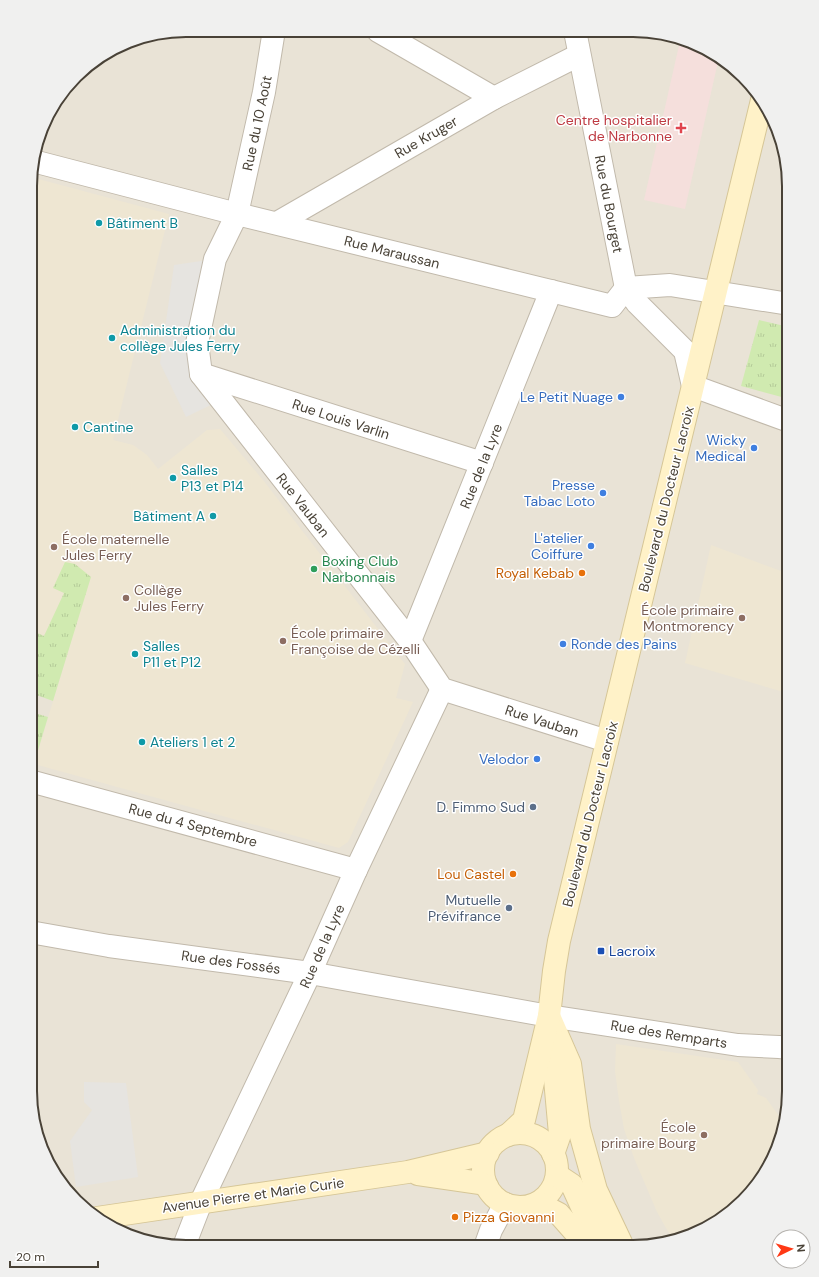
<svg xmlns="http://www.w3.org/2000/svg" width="819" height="1277" font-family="'DM Sans',sans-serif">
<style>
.residential{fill:#e9e3d6}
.education{fill:#eee6d2}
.medical{fill:#f5dfdc}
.grass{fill:url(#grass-tufts)}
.parking{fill:#e6e4e0}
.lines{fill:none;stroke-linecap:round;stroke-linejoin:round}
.street-casing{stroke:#c1b9ab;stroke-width:24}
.secondary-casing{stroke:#d6c697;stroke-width:24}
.street{stroke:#fff;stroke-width:22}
.secondary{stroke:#fff2c8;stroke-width:22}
.health-dot{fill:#e0444e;stroke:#fff;stroke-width:1.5}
.culture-dot{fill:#0f9aa8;stroke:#fff;stroke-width:1.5}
.shop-dot{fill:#3f7fe0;stroke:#fff;stroke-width:1.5}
.education-dot{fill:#8d6e63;stroke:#fff;stroke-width:1.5}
.leisure-dot{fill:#2e9e5b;stroke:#fff;stroke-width:1.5}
.food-dot{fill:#e8710a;stroke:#fff;stroke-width:1.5}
.service-dot{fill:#5c6f8a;stroke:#fff;stroke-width:1.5}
.transit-dot{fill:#1a4fb4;stroke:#fff;stroke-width:1.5}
.labels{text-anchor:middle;stroke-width:3;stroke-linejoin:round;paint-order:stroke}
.health-label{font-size:14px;fill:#be3a42;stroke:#fff;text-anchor:end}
.street-label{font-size:14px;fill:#494237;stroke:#fff}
.culture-label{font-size:14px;fill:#0d838f;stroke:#fff;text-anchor:start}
.shop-label{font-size:14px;fill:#366cbe;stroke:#fff;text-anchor:end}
.education-label{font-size:14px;fill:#785e54;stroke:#fff;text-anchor:start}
.leisure-label{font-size:14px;fill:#27864d;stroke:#fff;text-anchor:start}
.food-label{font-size:14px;fill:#c56008;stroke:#fff;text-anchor:end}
.service-label{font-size:14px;fill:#4e5e75;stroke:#fff;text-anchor:end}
.transit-label{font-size:14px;fill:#164399;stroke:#fff;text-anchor:start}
.rim{fill:none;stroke:#494237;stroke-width:2}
</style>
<defs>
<pattern id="grass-tufts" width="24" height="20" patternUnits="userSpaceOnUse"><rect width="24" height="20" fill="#d0eab0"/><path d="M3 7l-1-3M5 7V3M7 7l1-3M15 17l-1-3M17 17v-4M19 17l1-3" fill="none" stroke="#b4ca98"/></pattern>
</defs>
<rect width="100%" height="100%" fill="#f5f1e9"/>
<polygon class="residential" points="186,30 654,31 693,42 728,62 757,91 777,126 789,186 789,1101 781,1141 763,1178 728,1215 693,1235 633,1247 166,1246 127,1235 91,1215 62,1186 42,1151 30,1091 31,166 46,117 83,69 127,42"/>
<g class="education">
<polygon points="31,177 169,214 113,440 133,445 147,455 158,469 207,430 220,429 263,480 405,664 396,698 413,702 348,842 339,848 34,764 66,658 31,646"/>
<polygon points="711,545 789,574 789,687 787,693 685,663"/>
<polygon points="616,1044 738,1062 758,1090 757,1094 766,1098 784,1123 781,1141 763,1178 728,1215 693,1235 673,1239 666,1228 657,1212 634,1158 624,1129 619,1101 615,1071"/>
</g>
<polygon class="medical" points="680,41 698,45 719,57 685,209 644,200"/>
<g class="grass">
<polygon points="759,320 789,327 789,399 741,386"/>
<polygon points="65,562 75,564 91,577 53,701 31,693 31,630 44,636 64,593 53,588"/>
<polygon points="31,712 48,717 36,757 30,755"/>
</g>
<g class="parking">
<polygon points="215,259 197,343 221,400 186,417 160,363 174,265"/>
<polygon points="84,1082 126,1083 138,1177 76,1187 70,1141 92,1110 84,1102"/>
</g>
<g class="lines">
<defs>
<g id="street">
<polyline points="274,30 264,92 237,214 215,259 197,343 201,374 410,641 442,689 607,741"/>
<polyline points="378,31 494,98"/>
<polyline points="575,31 626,288 637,303 685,351 693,386 789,421"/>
<polyline points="33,161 237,214 612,306 626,288"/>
<polyline points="277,223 494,98 579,55"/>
<polyline points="626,288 670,285 789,304"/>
<polyline points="201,374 482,463"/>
<polyline points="410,641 551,291"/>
<polyline points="30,781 356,870"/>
<polyline points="30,932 109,946 310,973 549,1016 738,1045 779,1047 789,1048"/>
<polyline points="184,1246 201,1202 310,973 356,870 442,689"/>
<polyline points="485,1247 491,1230 505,1204"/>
</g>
<g id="secondary">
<polyline points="549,1016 570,1064 579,1129 596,1190 623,1247"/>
<polyline points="551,1035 560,1134 553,1154"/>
<circle cx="520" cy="1170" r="37"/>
<polyline points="508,1135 524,1120 549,1016 554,971 559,941 762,100"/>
<polyline points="418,1174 480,1183 487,1186"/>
<polyline points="557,1175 572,1185 600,1247"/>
<polyline points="538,1203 559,1214 588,1247"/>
<polyline points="97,1218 408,1172 488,1153"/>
</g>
</defs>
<use href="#street" class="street-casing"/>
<use href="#secondary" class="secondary-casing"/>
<use href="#street" class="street"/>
<use href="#secondary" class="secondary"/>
</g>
<path class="health-dot" d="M679 122h4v4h4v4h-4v4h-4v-4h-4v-4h4z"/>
<g class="culture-dot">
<circle cx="99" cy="223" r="4"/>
<circle cx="112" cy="338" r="4"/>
<circle cx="75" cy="427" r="4"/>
<circle cx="173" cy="478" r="4"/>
<circle cx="213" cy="516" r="4"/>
<circle cx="135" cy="654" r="4"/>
<circle cx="142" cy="742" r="4"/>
</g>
<g class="shop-dot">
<circle cx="621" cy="397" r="4"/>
<circle cx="754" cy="448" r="4"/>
<circle cx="603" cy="493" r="4"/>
<circle cx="591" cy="546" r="4"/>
<circle cx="563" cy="644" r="4"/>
<circle cx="537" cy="759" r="4"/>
</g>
<g class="education-dot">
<circle cx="54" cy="547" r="4"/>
<circle cx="126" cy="598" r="4"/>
<circle cx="742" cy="618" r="4"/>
<circle cx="283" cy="641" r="4"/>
<circle cx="704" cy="1135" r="4"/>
</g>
<circle class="leisure-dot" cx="314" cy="569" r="4"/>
<g class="food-dot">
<circle cx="582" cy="573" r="4"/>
<circle cx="513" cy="874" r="4"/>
<circle cx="455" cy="1217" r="4"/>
</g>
<g class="service-dot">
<circle cx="533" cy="807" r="4"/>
<circle cx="509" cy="908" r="4"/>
</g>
<rect class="transit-dot" x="597" y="947" width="8" height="8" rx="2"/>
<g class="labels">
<g class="health-label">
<text x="672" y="125">Centre hospitalier<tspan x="672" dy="16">de Narbonne</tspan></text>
</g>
<g class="street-label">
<text transform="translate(257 123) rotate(-78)" y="5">Rue du 10 Août</text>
<text transform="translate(426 137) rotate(-30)" y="5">Rue Kruger</text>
<text transform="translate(609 204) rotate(79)" y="5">Rue du Bourget</text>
<text transform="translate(392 252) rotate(14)" y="5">Rue Maraussan</text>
<text transform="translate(341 419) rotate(18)" y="5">Rue Louis Varlin</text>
<text transform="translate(481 466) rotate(-68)" y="5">Rue de la Lyre</text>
<text transform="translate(666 499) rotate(-76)" y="5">Boulevard du Docteur Lacroix</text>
<text transform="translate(303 505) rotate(52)" y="5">Rue Vauban</text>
<text transform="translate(542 721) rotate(18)" y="5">Rue Vauban</text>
<text transform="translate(590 814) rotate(-76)" y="5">Boulevard du Docteur Lacroix</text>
<text transform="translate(193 825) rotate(15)" y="5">Rue du 4 Septembre</text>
<text transform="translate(322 946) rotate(-66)" y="5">Rue de la Lyre</text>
<text transform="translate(231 962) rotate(8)" y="5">Rue des Fossés</text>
<text transform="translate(669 1034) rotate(9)" y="5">Rue des Remparts</text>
<text transform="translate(253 1195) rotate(-8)" y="5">Avenue Pierre et Marie Curie</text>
</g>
<g class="culture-label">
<text x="107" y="228">Bâtiment B</text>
<text x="120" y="335">Administration du<tspan x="120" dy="16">collège Jules Ferry</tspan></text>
<text x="83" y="432">Cantine</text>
<text x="181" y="475">Salles<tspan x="181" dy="16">P13 et P14</tspan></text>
<text x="205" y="521" text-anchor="end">Bâtiment A</text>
<text x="143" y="651">Salles<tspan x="143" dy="16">P11 et P12</tspan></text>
<text x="150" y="747">Ateliers 1 et 2</text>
</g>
<g class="shop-label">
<text x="613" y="402">Le Petit Nuage</text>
<text x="746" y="445">Wicky<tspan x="746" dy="16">Medical</tspan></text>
<text x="595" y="490">Presse<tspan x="595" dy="16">Tabac Loto</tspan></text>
<text x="583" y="543">L'atelier<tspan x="583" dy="16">Coiffure</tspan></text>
<text x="571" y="649" text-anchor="start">Ronde des Pains</text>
<text x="529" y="764">Velodor</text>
</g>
<g class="education-label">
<text x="62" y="544">École maternelle<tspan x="62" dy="16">Jules Ferry</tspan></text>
<text x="134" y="595">Collège<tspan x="134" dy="16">Jules Ferry</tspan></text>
<text x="734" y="615" text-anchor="end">École primaire<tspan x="734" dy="16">Montmorency</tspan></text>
<text x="291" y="638">École primaire<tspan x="291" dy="16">Françoise de Cézelli</tspan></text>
<text x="696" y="1132" text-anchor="end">École<tspan x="696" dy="16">primaire Bourg</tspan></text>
</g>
<g class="leisure-label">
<text x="322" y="566">Boxing Club<tspan x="322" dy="16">Narbonnais</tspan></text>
</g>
<g class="food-label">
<text x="574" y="578">Royal Kebab</text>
<text x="505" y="879">Lou Castel</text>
<text x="463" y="1222" text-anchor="start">Pizza Giovanni</text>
</g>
<g class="service-label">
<text x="525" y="812">D. Fimmo Sud</text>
<text x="501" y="905">Mutuelle<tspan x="501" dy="16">Prévifrance</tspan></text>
</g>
<g class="transit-label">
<text x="609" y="956">Lacroix</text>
</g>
</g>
<path d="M0 0H819V1277H0ZM186 37H633A149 149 0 0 1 782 186V1091A149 149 0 0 1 633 1240H186A149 149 0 0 1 37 1091V186A149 149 0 0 1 186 37Z" fill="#f0f0ef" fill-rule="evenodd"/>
<path class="rim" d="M186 37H633A149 149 0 0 1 782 186V1091A149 149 0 0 1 633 1240H186A149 149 0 0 1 37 1091V186A149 149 0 0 1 186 37Z"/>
<g transform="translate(791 1249) rotate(85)"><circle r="19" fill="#ffffff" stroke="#b6b3af"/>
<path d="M0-3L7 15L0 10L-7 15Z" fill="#ff3915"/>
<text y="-6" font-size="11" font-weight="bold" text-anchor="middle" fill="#494237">N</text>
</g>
<path d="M10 1261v6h88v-6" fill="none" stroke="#494237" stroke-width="2"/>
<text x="16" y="1261" font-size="12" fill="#494237" stroke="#ffffff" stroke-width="3" paint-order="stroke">20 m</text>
</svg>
